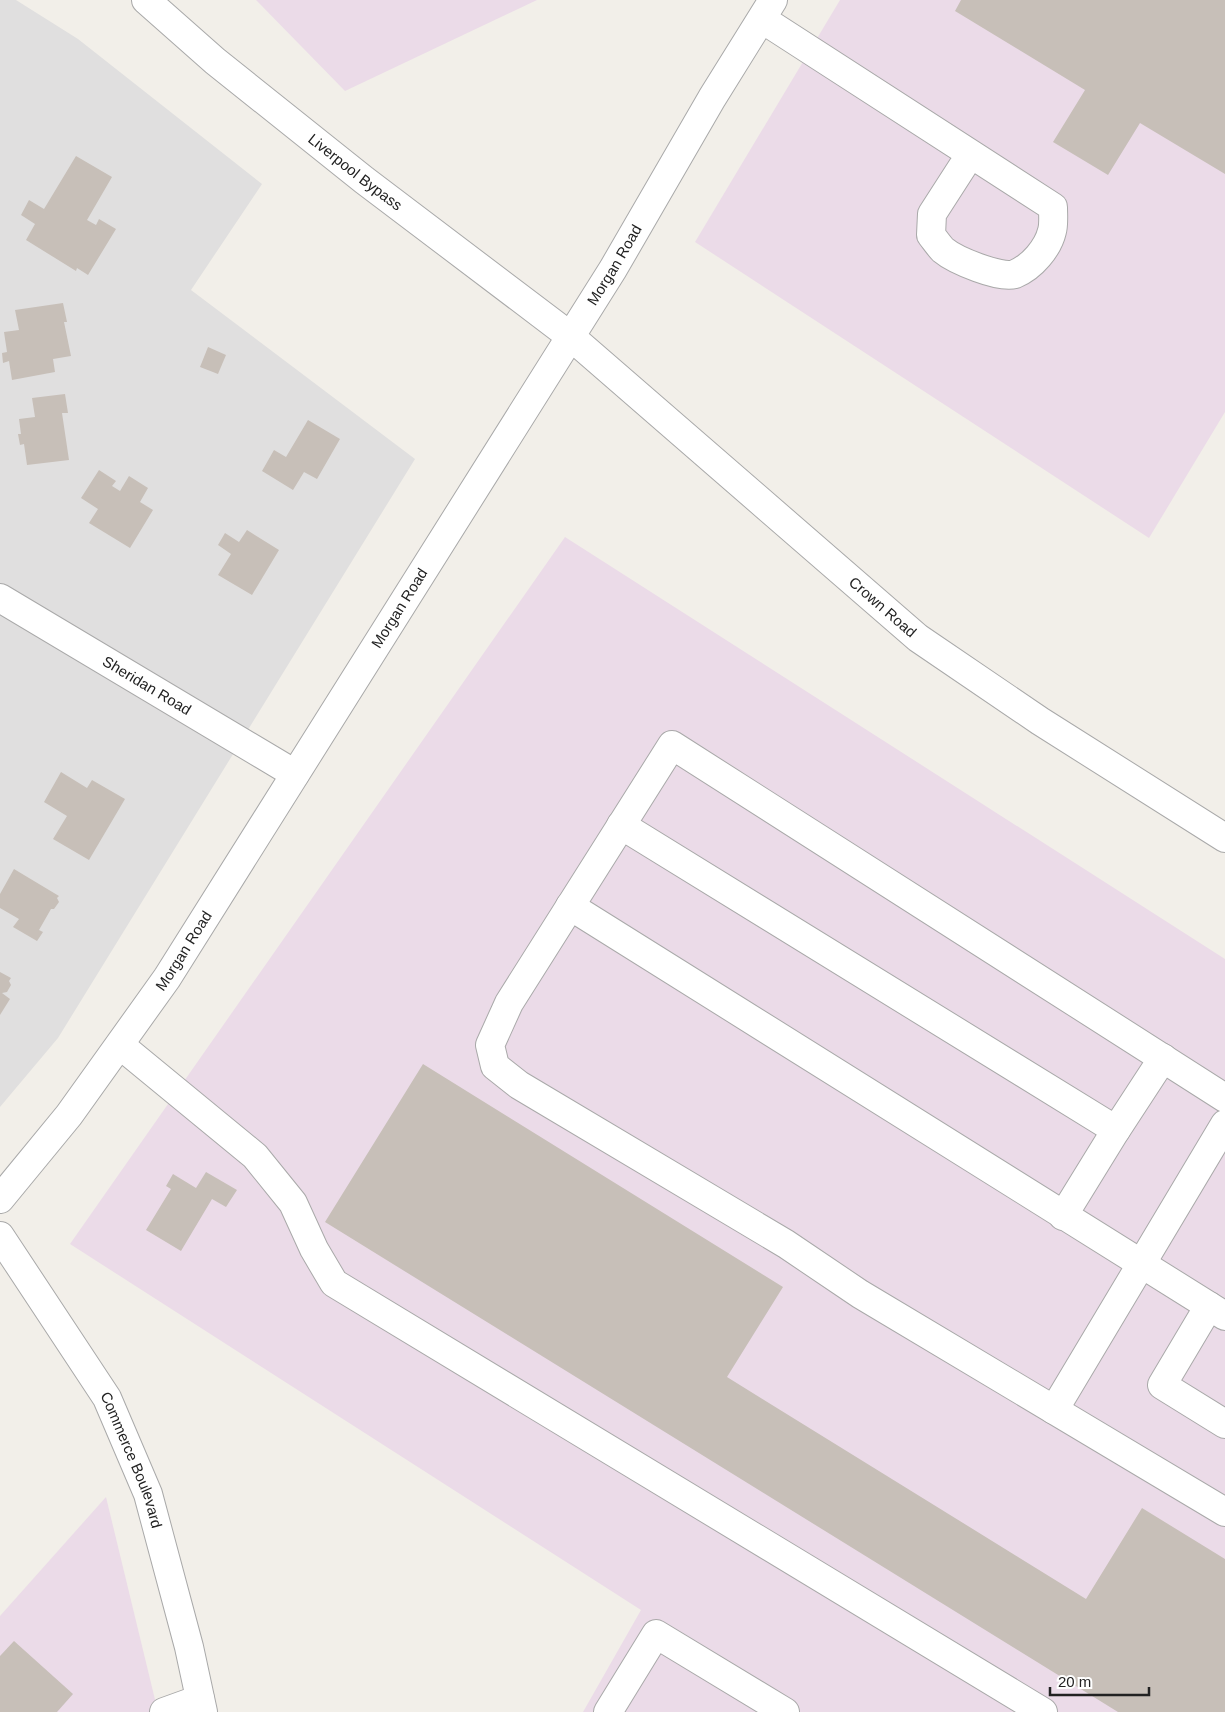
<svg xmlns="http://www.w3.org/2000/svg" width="1225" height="1712" font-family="Arial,sans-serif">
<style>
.residential{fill:#e0dfdf}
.industrial{fill:#ebdbe8}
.building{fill:#c7bfb8}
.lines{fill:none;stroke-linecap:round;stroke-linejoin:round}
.minor-casing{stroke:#a9a9a9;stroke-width:30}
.minor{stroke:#fff;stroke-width:28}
.labels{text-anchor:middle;stroke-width:4;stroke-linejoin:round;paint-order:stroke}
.street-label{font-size:15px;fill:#222;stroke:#fff}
</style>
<rect width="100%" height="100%" fill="#f2efe9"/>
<polygon class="residential" points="0,0 16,0 78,39 262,184 191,290 415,459 58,1038 0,1107"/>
<g class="industrial">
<polygon points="256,0 537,0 345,91"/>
<polygon points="840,0 1225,0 1225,412 1149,538 695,242"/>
<polygon points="565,537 1225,959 1225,1712 583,1712 641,1610 70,1244"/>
<polygon points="106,1497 158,1712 0,1712 0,1616"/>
</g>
<g class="building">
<polygon points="961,0 1225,0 1225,174 1140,123 1108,175 1053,142 1085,90 955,11"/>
<polygon points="76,156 112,177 87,220 96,225 99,219 116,229 88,275 77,268 76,271 26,240 35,224 21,215 29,200 44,209"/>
<polygon points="63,303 67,322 64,322 71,356 53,359 55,372 12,380 9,361 3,363 2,353 7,352 4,332 19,330 15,310"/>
<polygon points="208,347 226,355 218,374 200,367"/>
<polygon points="65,394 68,413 62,413 69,460 27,465 24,444 20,445 18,434 21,434 19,419 35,417 32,398"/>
<polygon points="308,420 340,439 317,479 304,472 293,490 262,471 274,450 286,457"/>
<polygon points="99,470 116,481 112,486 120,491 129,476 148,488 140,502 153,510 130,548 89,523 98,509 81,498"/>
<polygon points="247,530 279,550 252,595 218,575 231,554 218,545 225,533 239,542"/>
<polygon points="61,772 87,788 92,780 125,799 89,860 53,839 67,816 44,802"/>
<polygon points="14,869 59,896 57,898 59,902 54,909 51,909 39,930 43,932 37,941 13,927 19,919 0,908 0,894"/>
<polygon points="0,972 11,978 9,981 11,985 7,992 2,993 10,999 0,1015"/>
<polygon points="423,1064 783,1287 727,1377 1086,1599 1142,1508 1225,1559 1225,1712 1118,1712 325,1222"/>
<polygon points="206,1172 237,1190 226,1207 212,1199 181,1251 146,1230 171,1189 166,1186 173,1174 196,1188"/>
<polygon points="14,1641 73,1694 57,1712 0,1712 0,1656"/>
</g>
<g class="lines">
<defs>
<g id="minor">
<path id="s1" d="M146,0L215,61L364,180L570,336L918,638L1040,721L1225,838"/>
<path d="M762,19L1053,207C1053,215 1054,224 1052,231C1048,248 1032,267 1015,274C1000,279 955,260 943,250C939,246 935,240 931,235L932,214L970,155"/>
<path id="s2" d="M0,598L295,774"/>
<polyline points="621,825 1116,1130 1163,1058"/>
<polyline points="570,906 1225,1316"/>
<polyline points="120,1045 255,1156 293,1203 314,1249 334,1283 1043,1712"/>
<polyline points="1225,1098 672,745 509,1003 490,1045 495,1066 519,1085 786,1244 860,1294 1225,1512"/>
<path id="s3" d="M0,1199L69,1115L167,978L613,269L712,98L773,0"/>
<polyline points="1063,1216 1116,1130"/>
<path id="s4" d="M0,1236L107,1398L148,1494L189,1647L203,1712"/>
<polyline points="1209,1306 1162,1385 1225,1424"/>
<polyline points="1054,1410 1225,1124"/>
<polyline points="164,1712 200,1699"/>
<polyline points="608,1712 656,1634 785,1712"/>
</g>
</defs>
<use href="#minor" class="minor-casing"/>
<use href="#minor" class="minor"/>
</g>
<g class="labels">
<g class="street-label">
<text dy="5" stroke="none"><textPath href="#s1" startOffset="271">Liverpool Bypass</textPath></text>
<text dy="5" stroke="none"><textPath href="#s3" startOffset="1119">Morgan Road</textPath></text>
<text dy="5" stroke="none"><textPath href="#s1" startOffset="955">Crown Road</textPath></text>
<text dy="5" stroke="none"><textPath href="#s3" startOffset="714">Morgan Road</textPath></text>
<text dy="5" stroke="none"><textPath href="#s2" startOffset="171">Sheridan Road</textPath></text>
<text dy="5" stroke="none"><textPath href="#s3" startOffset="309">Morgan Road</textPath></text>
<text dy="5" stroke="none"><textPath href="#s4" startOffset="261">Commerce Boulevard</textPath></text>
</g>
</g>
<path d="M1050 1687v8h99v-8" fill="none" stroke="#222222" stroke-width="2.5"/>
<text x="1058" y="1687" font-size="15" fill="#222222" stroke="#ffffff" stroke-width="4" paint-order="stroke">20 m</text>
</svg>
